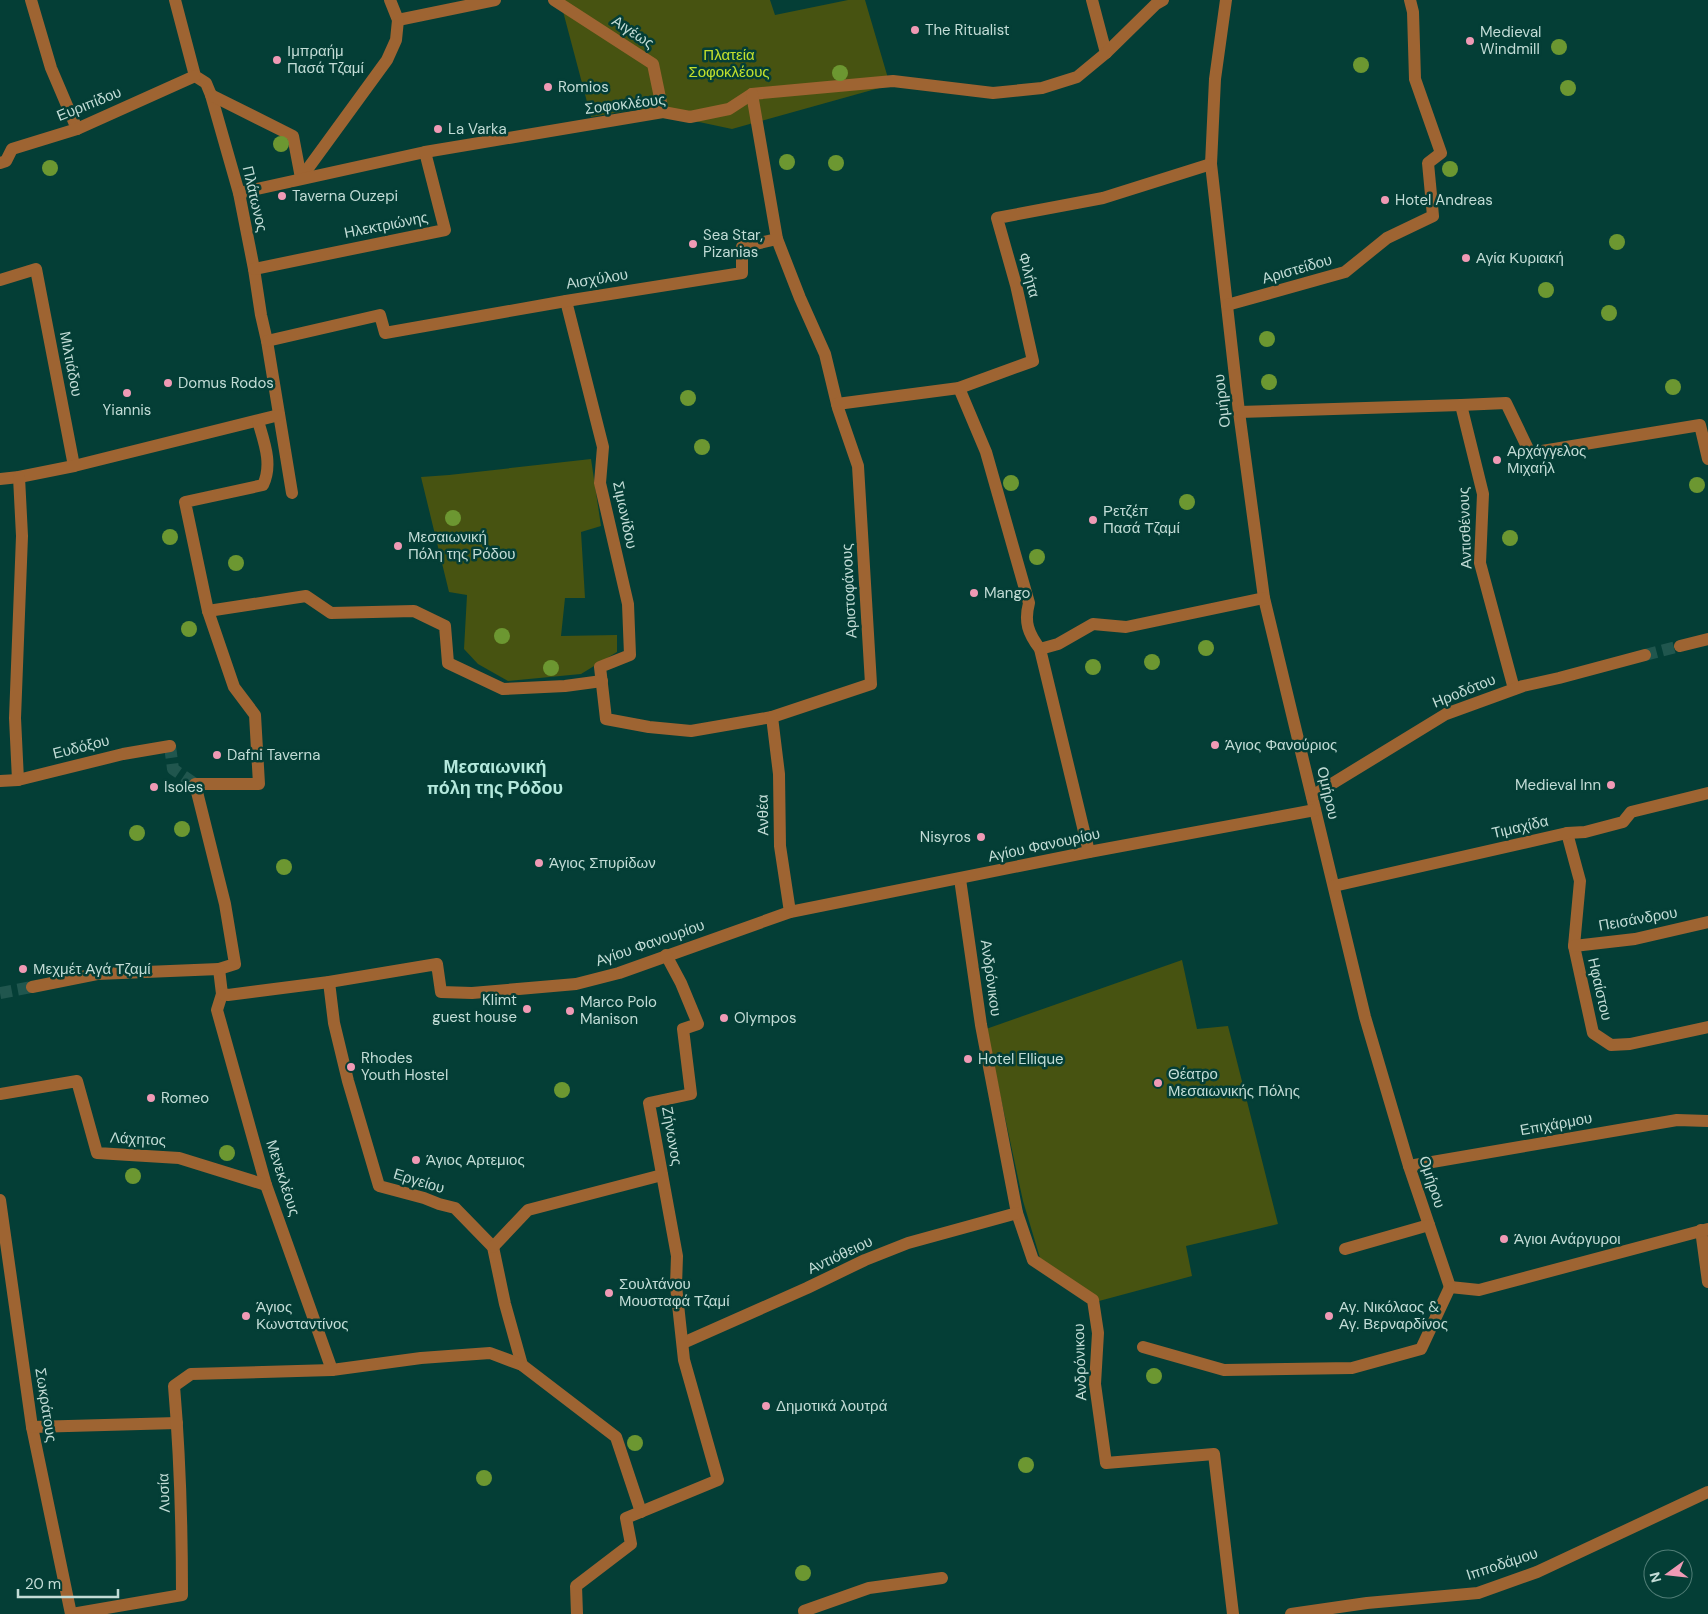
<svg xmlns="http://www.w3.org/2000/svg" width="1708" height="1614" font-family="'DM Sans',sans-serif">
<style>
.green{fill:#475311}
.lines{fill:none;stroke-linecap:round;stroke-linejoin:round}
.minor-tunnel{stroke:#20564e;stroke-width:12;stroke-dasharray:12 6;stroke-linecap:butt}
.minor{stroke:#9e6432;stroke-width:12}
.tree{fill:#6c9731}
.poi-dot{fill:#f09ab5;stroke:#043e36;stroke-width:2}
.labels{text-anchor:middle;stroke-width:5;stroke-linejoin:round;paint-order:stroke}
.poi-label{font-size:15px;fill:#c2dcd6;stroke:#043e36;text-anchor:start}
.street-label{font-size:15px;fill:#c2dcd6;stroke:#043e36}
.park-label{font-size:15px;fill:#c2e02d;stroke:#043e36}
.quarter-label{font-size:18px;font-weight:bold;fill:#b4e9dd;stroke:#043e36}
</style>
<rect width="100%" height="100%" fill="#043e36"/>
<g class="green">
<polygon points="560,0 770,0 775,15 848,0 865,0 890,85 732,129 638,109 591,117"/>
<polygon points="591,459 601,526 581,532 585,598 565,598 561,636 617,635 617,652 581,674 508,681 478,664 464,649 467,595 449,592 421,477 449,475"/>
<polygon points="1182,960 1197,1029 1228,1026 1278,1224 1186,1246 1192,1276 1099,1301 1040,1258 1023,1201 986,1029"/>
</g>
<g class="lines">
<g class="minor-tunnel">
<polyline points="1645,655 1680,646"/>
<polyline points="170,746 173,769 195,784"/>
<polyline points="0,993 32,987"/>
</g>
<g class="minor">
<polyline points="31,0 51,68 77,129"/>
<polyline points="175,0 195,76 206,83 211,95 239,193 254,269 261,315 267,341 292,493"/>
<polyline points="554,0 653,64 663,112"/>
<polyline points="1092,0 1106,53"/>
<polyline points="1226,0 1215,79 1211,164 1239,412 1264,598 1365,1017 1409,1166 1450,1287"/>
<polyline points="398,20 495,0"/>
<polyline points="211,95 293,136 301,178"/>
<polyline points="0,163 6,161 12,149 77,129 195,76"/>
<polyline points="301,178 387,60 396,40 398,20 390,0"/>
<polyline points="239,193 425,152 663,112 690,117 729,109 752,94 893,81 993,93 1042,88 1077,77 1106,53 1156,4 1163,0"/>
<polyline points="254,269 445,230 425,152"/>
<polyline points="0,280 36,269 74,466"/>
<polyline points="566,301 603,447 600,483 628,604 630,655 600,667 606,719 649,727 691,731 772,717 871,684 858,466 838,408 825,354 800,298 777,239"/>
<polyline points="1227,305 1345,272 1387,238 1433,216 1428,163 1441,153 1415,79 1413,12 1410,0"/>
<polyline points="267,341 380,315 385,333 566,301 742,273 742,247 777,239 752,94"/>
<path d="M959,388L986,452L1029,603C1024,622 1028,633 1040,649L1089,852"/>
<polyline points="837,404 959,388 1033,361 1016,285 997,218 1103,198 1211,164"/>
<polyline points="1461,405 1483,494 1480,563 1514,689"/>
<polyline points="1239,412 1461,405 1506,403 1530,453 1700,425 1708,459"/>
<polyline points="0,479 19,477 74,466 279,415"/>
<polyline points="208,611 306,596 331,613 414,611 445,626 448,663 503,689 565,686 602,681"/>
<polyline points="1680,646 1708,639"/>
<polyline points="1040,649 1058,644 1093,624 1126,627 1264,598"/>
<polyline points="772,717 779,774 780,846 790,912"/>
<polyline points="18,780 15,718 22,536 19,477"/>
<polyline points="0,781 18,780 123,754 170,746"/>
<polyline points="1312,796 1446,714 1523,686 1559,678 1645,655"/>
<polyline points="1567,833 1580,881 1574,946 1593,1033 1611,1045 1630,1044 1708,1027"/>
<polyline points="960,879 981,1025 1017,1213 1033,1260 1093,1300 1098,1333 1095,1384 1106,1463 1214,1454 1233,1614"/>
<polyline points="1334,886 1567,833 1585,832 1623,822 1631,812 1708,793"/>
<polyline points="1574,946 1635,939 1708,922"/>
<path d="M219,969L235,964L225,904L195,784H259L255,715L234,687L208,611L185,502L263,485C273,464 264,442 258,421"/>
<polyline points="329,982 334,1023 348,1081 379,1186 424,1198 439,1204 455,1208 493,1247 505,1304 522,1365"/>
<polyline points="32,987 97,974 219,969 222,994 217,1010 266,1185 332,1370"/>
<polyline points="222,994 228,995 329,982 437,964 441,992 472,993 576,984 619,973 790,912 1089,852 1315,810"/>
<polyline points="0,1094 77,1081 97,1153 179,1158 266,1185"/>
<polyline points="1409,1166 1677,1120 1708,1121"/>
<polyline points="0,1200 32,1427 71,1614"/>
<polyline points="1701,1230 1708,1282"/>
<polyline points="493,1247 528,1210 662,1175"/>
<polyline points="1345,1249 1429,1225"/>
<polyline points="1450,1287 1479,1290 1708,1229"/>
<polyline points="683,1343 807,1288 865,1260 908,1243 1017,1213"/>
<polyline points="1143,1347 1224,1370 1352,1368 1421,1349 1450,1287"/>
<polyline points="32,1427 177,1423"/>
<path d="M72,1614L182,1595C182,1525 180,1456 174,1386L191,1374L332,1370L421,1358L490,1353L522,1365L616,1437L641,1512"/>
<polyline points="577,1614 576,1586 631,1544 626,1518 718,1480 684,1360 676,1286 677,1256 649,1103 691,1094 683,1029 698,1024 681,983 666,955"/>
<polyline points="805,1614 804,1611 869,1588 942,1578"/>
<polyline points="1291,1614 1367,1603 1478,1593 1537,1572 1708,1492"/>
</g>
</g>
<g class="tree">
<circle cx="1559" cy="47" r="8"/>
<circle cx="1361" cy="65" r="8"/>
<circle cx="840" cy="73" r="8"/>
<circle cx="1568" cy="88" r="8"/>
<circle cx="281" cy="144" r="8"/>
<circle cx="787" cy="162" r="8"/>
<circle cx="836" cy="163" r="8"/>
<circle cx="50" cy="168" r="8"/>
<circle cx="1450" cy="169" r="8"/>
<circle cx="1617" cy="242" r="8"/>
<circle cx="1546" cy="290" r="8"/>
<circle cx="1609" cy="313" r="8"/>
<circle cx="1267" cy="339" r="8"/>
<circle cx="1269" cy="382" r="8"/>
<circle cx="1673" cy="387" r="8"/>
<circle cx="688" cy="398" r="8"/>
<circle cx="702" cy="447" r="8"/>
<circle cx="1011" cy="483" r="8"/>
<circle cx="1697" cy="485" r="8"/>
<circle cx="1187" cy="502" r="8"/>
<circle cx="453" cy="518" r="8"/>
<circle cx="170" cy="537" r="8"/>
<circle cx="1510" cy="538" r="8"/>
<circle cx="1037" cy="557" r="8"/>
<circle cx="236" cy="563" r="8"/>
<circle cx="189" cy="629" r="8"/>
<circle cx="502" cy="636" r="8"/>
<circle cx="1206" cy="648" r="8"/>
<circle cx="1152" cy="662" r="8"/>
<circle cx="1093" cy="667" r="8"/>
<circle cx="551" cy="668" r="8"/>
<circle cx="182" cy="829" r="8"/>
<circle cx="137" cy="833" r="8"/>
<circle cx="284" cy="867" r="8"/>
<circle cx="562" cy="1090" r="8"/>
<circle cx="227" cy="1153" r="8"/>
<circle cx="133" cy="1176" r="8"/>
<circle cx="1154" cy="1376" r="8"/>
<circle cx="635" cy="1443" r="8"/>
<circle cx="1026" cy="1465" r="8"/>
<circle cx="484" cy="1478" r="8"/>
<circle cx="803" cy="1573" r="8"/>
</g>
<g class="poi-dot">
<circle cx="915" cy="30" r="5"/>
<circle cx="1470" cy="41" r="5"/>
<circle cx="277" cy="60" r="5"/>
<circle cx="548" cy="87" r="5"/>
<circle cx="438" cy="129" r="5"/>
<circle cx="282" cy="196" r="5"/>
<circle cx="1385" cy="200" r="5"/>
<circle cx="693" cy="244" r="5"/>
<circle cx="1466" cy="258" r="5"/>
<circle cx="168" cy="383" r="5"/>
<circle cx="127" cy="393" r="5"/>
<circle cx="1497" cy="460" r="5"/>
<circle cx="1093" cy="520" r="5"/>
<circle cx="398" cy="546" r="5"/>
<circle cx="974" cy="593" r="5"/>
<circle cx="1215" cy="745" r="5"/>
<circle cx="217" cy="755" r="5"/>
<circle cx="1611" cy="785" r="5"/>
<circle cx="154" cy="787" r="5"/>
<circle cx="981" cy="837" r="5"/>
<circle cx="539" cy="863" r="5"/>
<circle cx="23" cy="969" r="5"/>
<circle cx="527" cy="1009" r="5"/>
<circle cx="570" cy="1011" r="5"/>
<circle cx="724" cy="1018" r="5"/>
<circle cx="968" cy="1059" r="5"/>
<circle cx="351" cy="1067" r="5"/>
<circle cx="1158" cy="1083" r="5"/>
<circle cx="151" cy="1098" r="5"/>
<circle cx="416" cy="1160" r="5"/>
<circle cx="1504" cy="1239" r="5"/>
<circle cx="609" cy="1293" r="5"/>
<circle cx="246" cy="1316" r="5"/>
<circle cx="1329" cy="1316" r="5"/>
<circle cx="766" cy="1406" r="5"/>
</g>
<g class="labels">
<g class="poi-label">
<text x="925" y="35">The Ritualist</text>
<text x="1480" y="37">Medieval<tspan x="1480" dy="17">Windmill</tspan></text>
<text x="287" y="56">Ιμπραήμ<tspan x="287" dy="17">Πασά Τζαμί</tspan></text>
<text x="558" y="92">Romios</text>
<text x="448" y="134">La Varka</text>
<text x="292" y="201">Taverna Ouzepi</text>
<text x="1395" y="205">Hotel Andreas</text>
<text x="703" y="240">Sea Star,<tspan x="703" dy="17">Pizanias</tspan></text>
<text x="1476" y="263">Αγία Κυριακή</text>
<text x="178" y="388">Domus Rodos</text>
<text x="127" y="415" text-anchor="middle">Yiannis</text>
<text x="1507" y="456">Αρχάγγελος<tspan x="1507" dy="17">Μιχαήλ</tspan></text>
<text x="1103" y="516">Ρετζέπ<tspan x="1103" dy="17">Πασά Τζαμί</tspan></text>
<text x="408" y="542">Μεσαιωνική<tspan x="408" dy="17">Πόλη της Ρόδου</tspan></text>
<text x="984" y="598">Mango</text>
<text x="1225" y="750">Άγιος Φανούριος</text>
<text x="227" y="760">Dafni Taverna</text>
<text x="1601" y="790" text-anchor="end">Medieval Inn</text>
<text x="164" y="792">Isoles</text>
<text x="971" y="842" text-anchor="end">Nisyros</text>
<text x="549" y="868">Άγιος Σπυρίδων</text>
<text x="33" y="974">Μεχμέτ Αγά Τζαμί</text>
<text x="517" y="1005" text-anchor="end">Klimt<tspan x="517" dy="17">guest house</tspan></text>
<text x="580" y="1007">Marco Polo<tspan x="580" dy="17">Manison</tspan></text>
<text x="734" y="1023">Olympos</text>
<text x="361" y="1063">Rhodes<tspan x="361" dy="17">Youth Hostel</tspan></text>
<text x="978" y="1064">Hotel Ellique</text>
<text x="1168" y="1079">Θέατρο<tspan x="1168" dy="17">Μεσαιωνικής Πόλης</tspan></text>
<text x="161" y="1103">Romeo</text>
<text x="426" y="1165">Άγιος Αρτεμιος</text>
<text x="1514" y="1244">Άγιοι Ανάργυροι</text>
<text x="619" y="1289">Σουλτάνου<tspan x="619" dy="17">Μουσταφά Τζαμί</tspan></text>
<text x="256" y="1312">Άγιος<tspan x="256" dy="17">Κωνσταντίνος</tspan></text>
<text x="1339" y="1312">Αγ. Νικόλαος &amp;<tspan x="1339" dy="17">Αγ. Βερναρδίνος</tspan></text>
<text x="776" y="1411">Δημοτικά λουτρά</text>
</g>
<g class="street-label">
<text transform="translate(633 32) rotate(33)" y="5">Αιγέως</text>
<text transform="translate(89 104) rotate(-22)" y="5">Ευριπίδου</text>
<text transform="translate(625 104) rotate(-7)" y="5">Σοφοκλέους</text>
<text transform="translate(255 199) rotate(77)" y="5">Πλάτωνος</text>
<text transform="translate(386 225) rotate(-11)" y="5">Ηλεκτριώνης</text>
<text transform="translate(1297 269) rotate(-16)" y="5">Αριστείδου</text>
<text transform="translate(1029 275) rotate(75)" y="5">Φιλήτα</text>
<text transform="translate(597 279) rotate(-9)" y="5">Αισχύλου</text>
<text transform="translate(71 364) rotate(79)" y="5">Μιλτιάδου</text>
<text transform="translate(1222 401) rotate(-97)" y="5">Ομήρου</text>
<text transform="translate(625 515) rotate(78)" y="5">Σιμωνίδου</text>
<text transform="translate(1465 528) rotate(-92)" y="5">Αντισθένους</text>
<text transform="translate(849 591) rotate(-93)" y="5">Αριστοφάνους</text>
<text transform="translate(1464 691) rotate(-22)" y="5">Ηροδότου</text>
<text transform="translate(81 747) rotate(-14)" y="5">Ευδόξου</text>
<text transform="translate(1328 793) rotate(77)" y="5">Ομήρου</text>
<text transform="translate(763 815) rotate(-91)" y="5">Ανθέα</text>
<text transform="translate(1520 827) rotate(-13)" y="5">Τιμαχίδα</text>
<text transform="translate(1044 845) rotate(-12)" y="5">Αγίου Φανουρίου</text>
<text transform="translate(1638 919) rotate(-10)" y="5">Πεισάνδρου</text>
<text transform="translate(650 943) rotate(-19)" y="5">Αγίου Φανουρίου</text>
<text transform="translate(991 978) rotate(82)" y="5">Ανδρόνικου</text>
<text transform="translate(1600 989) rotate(77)" y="5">Ηφαίστου</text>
<text transform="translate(1556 1124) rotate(-10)" y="5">Επιχάρμου</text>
<text transform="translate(672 1136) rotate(80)" y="5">Ζήνωνος</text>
<text transform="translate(138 1139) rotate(3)" y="5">Λάχητος</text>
<text transform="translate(283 1178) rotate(72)" y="5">Μενεκλέους</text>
<text transform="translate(419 1181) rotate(17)" y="5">Εργείου</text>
<text transform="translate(1432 1182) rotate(72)" y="5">Ομήρου</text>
<text transform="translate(840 1255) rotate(-25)" y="5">Αντιόθειου</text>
<text transform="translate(1080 1362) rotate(-92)" y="5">Ανδρόνικου</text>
<text transform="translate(46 1405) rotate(81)" y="5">Σωκράτους</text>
<text transform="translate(164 1493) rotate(-92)" y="5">Λυσία</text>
<text transform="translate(1502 1564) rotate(-18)" y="5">Ιπποδάμου</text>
</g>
<g class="park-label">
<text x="729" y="60">Πλατεία<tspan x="729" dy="17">Σοφοκλέους</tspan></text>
</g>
<g class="quarter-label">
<text x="495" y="773">Μεσαιωνική<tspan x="495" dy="21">πόλη της Ρόδου</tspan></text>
</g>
</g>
<g transform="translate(1668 1574) rotate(255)"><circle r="24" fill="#043e36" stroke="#507d76"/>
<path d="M0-4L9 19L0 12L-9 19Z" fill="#f09ab5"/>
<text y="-8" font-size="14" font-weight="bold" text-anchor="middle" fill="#c2dcd6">N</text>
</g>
<path d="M18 1589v8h100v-8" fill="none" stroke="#c2dcd6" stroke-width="2.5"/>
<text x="25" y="1589" font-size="15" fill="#c2dcd6" stroke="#043e36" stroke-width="4" paint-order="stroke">20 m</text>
</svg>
